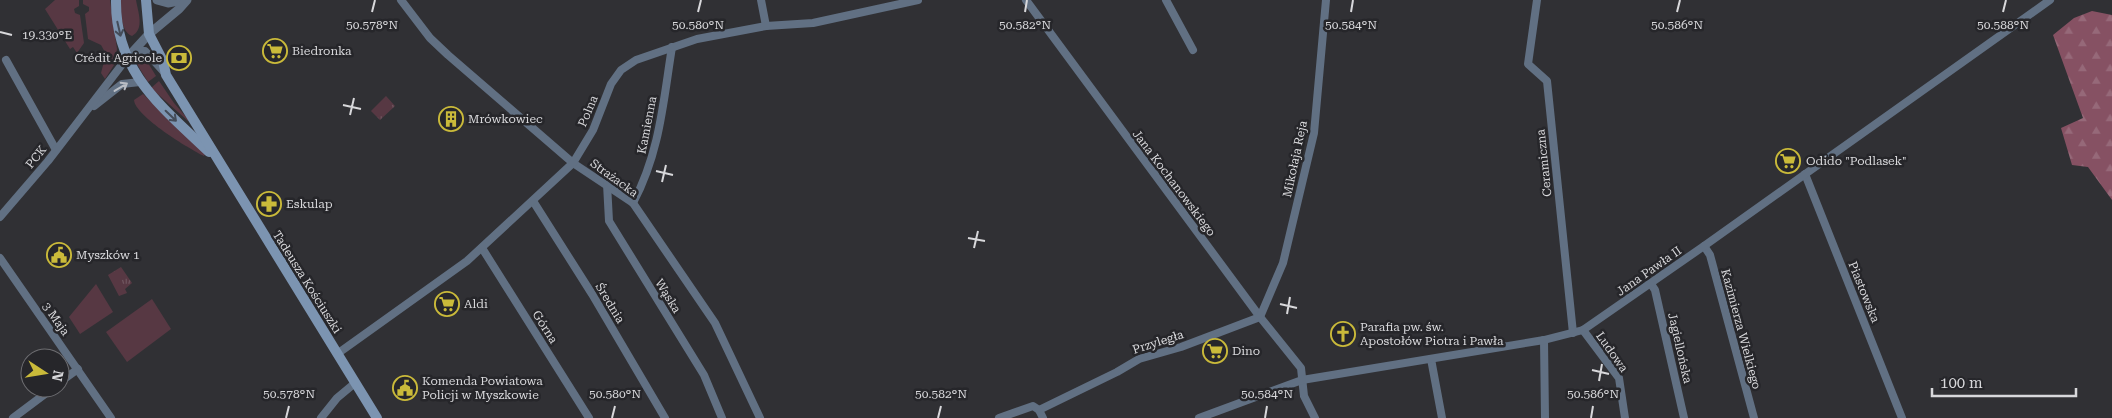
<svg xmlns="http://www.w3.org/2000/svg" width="2112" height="418" font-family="'Roboto Serif',serif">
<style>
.grass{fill:#573843}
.forest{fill:url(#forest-firs)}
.park{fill:url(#park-tufts)}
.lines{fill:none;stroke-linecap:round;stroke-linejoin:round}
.minor{stroke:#617083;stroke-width:8}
.tertiary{stroke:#617083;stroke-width:9}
.secondary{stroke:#7c94b1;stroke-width:10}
.oneway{stroke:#444c59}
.oneway2{stroke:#babec5}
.ticks{fill:none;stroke:#d8d8db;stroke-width:2}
.labels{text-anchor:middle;stroke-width:5;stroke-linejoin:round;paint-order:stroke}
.poi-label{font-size:12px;fill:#d8d8db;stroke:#26262a;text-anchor:start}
.street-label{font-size:12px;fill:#d8d8db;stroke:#26262a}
.ticks-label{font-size:12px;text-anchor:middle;fill:#d8d8db;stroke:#26262a;stroke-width:5;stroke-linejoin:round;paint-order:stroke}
</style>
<defs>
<pattern id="forest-firs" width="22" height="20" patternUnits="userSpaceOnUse" patternTransform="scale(1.25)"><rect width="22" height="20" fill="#865163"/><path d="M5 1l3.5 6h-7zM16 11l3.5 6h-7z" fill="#966979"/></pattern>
<pattern id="park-tufts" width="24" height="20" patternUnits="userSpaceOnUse" patternTransform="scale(1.25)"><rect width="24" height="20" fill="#573843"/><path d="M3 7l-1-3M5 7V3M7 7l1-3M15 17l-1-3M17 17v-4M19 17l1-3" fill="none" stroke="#6e545e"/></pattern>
</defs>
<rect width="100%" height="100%" fill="#303034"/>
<g class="grass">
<polygon points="55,0 79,0 79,6 74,9 75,13 80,15 84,43 77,53 73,47 70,49 45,9"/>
<polygon points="83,0 110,0 117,49 114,65 105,79 101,73 106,54 101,45 88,39 85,14 89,11 89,7 83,4"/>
<path d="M121,0H136C138,12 145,29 132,36C120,31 121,12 121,0Z"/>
<polygon points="137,56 145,58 156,76 148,82 135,61"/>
<polygon points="159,81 174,103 188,119 188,121 151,88"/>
<path d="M143,94L205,154L204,156C189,149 135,116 134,100Z"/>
<polygon points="96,284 113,312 80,334 69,317"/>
<polygon points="152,299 171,329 127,362 106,332"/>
</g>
<polygon class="forest" points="2092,11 2112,15 2112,200 2088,167 2072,165 2061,128 2083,118 2053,35 2074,18"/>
<g class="park">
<polygon points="386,96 395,106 380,120 371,111"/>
<polygon points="121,267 132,283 125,289 127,293 119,296 108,275"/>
</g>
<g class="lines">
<g class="minor">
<polyline points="401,0 430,38 448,55 573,163 633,203 715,323 760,418"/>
<polyline points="761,0 766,26"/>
<polyline points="1026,0 1260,317 1301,368 1304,396 1315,418"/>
<polyline points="1166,0 1193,50"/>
<polyline points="1537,0 1528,64 1547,81 1573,333"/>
<polyline points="134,51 145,51 165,73"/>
<polyline points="6,60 56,150"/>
<polyline points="94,106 122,84 140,82"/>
<polyline points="1805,174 1902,418"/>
<polyline points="607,184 609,221 704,375 722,418"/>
<polyline points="533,201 592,294 665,418"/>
<path d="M633,203C660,152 663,103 672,47"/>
<polyline points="0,217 48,161 127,58"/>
<polyline points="1704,246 1710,255 1754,418"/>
<polyline points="482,248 589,418"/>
<polyline points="0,258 111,418"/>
<polyline points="1651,284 1655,290 1684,418"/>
<polyline points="1583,330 1619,378 1625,418"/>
<polyline points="1544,340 1545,418"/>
<polyline points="337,354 467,261 573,163 593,130 611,84 621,70 636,60 697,39 766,26 813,23 918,0"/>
<polyline points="1431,359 1442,418"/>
<polyline points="60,382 78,369"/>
<polyline points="1039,410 1117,372 1139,359 1181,347 1260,317 1283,263 1314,133 1326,0"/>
<polyline points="13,418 53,388"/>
<polyline points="321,418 337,398 355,383"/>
<polyline points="999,418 1033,406 1039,410 1043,418"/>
<polyline points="1199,418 1302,380 1544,340 1583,330 1704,246 2050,0"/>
</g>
<g class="tertiary">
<polyline points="157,0 168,3 183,0"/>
<polyline points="127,58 149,34 179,9 187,0"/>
</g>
<g class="secondary">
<path d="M116,0C115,72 162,107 209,152"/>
<polyline points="146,0 149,34 163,61 166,75 377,418"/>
</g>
</g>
<defs><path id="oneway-shaft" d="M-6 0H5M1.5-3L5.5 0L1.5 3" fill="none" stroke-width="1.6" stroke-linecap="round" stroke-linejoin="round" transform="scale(1.25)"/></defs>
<g class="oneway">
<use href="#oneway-shaft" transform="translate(119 29) rotate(77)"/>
<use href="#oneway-shaft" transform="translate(171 116) rotate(44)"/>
</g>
<use class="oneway2" href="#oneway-shaft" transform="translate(121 87) rotate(-31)"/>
<path class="ticks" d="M372,12L375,0M698,12L701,0M1025,12L1027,0M1351,12L1353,0M1677,12L1680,0M2003,12L2006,0M0,32L12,35M343,105L361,109M350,115L354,98M656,171L673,175M662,182L666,165M968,238L985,241M974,248L978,231M1280,304L1297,308M1287,314L1290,297M1592,370L1609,374M1599,381L1602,364M286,418L289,406M612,418L615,406M938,418L941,406M1265,418L1267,406M1591,418L1593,406"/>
<defs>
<symbol id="supermarket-ring" viewBox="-11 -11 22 22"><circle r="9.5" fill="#26262a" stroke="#caba3a" stroke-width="1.5"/><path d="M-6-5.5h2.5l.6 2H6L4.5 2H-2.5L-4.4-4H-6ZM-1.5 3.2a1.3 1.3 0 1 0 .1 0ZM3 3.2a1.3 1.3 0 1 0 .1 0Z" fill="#caba3a"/></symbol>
<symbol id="bank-ring" viewBox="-11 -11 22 22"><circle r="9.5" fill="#26262a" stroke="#caba3a" stroke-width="1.5"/><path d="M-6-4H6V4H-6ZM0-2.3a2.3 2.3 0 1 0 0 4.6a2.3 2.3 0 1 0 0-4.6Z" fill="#caba3a"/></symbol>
<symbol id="building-ring" viewBox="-11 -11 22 22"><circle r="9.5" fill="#26262a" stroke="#caba3a" stroke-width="1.5"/><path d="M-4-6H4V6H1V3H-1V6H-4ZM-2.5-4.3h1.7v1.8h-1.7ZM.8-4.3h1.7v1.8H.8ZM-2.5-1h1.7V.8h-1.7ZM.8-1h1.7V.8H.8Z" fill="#caba3a"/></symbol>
<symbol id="pharmacy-ring" viewBox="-11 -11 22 22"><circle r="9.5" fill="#26262a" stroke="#caba3a" stroke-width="1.5"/><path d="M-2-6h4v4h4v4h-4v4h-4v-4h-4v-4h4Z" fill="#caba3a"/></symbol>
<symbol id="civic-ring" viewBox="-11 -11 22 22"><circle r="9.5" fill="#26262a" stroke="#caba3a" stroke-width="1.5"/><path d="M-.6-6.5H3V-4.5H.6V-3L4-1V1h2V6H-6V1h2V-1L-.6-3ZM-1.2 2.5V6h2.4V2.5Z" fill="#caba3a"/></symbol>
<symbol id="church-ring" viewBox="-11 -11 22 22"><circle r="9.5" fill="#26262a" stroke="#caba3a" stroke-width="1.5"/><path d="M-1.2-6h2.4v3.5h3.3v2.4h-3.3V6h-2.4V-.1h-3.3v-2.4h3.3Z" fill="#caba3a"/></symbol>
</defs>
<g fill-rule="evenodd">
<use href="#supermarket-ring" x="261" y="37" width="28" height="28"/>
<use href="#bank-ring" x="165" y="44" width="28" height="28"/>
<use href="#building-ring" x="437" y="105" width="28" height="28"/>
<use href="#supermarket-ring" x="1774" y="147" width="28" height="28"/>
<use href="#pharmacy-ring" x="255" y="190" width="28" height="28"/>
<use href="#civic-ring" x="45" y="241" width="28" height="28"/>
<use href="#supermarket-ring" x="433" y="290" width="28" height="28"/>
<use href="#church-ring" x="1329" y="320" width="28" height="28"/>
<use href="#supermarket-ring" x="1201" y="337" width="28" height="28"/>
<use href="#civic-ring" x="391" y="374" width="28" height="28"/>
</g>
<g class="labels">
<g class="poi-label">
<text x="292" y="55">Biedronka</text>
<text x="162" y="62" text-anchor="end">Crédit Agricole</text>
<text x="468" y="123">Mrówkowiec</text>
<text x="1806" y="165">Odido "Podlasek"</text>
<text x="286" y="208">Eskulap</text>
<text x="76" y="259">Myszków 1</text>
<text x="464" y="308">Aldi</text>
<text x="1360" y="331">Parafia pw. św.<tspan x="1360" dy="14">Apostołów Piotra i Pawła</tspan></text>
<text x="1232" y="355">Dino</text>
<text x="422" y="385">Komenda Powiatowa<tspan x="422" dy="14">Policji w Myszkowie</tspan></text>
</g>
<g class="street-label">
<text transform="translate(588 111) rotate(-67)" y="4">Polna</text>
<text transform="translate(647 125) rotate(-79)" y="4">Kamienna</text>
<text transform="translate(36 157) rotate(-51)" y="4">PCK</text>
<text transform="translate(1295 159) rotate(-78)" y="4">Mikołaja Reja</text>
<text transform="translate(1544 163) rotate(-96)" y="4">Ceramiczna</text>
<text transform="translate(614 178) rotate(36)" y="4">Strażacka</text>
<text transform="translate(1174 183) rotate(53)" y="4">Jana Kochanowskiego</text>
<text transform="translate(1649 271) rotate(-35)" y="4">Jana Pawła II</text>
<text transform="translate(307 282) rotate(58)" y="4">Tadeusza Kościuszki</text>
<text transform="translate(1864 292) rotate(68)" y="4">Piastowska</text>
<text transform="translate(668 296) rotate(58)" y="4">Wąska</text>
<text transform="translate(610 303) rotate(59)" y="4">Średnia</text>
<text transform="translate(56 319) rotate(55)" y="4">3 Maja</text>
<text transform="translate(545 327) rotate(58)" y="4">Górna</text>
<text transform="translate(1741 329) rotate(75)" y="4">Kazimierza Wielkiego</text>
<text transform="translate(1158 342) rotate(-18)" y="4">Przyległa</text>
<text transform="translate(1680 348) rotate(77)" y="4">Jagiellońska</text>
<text transform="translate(1612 352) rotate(55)" y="4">Ludowa</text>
</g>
</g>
<g class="ticks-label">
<text x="372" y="29">50.578°N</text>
<text x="698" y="29">50.580°N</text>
<text x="1025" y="29">50.582°N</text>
<text x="1351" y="29">50.584°N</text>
<text x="1677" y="29">50.586°N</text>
<text x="2003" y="29">50.588°N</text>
<text x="47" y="39">19.330°E</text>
<text x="289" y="398">50.578°N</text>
<text x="615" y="398">50.580°N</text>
<text x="941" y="398">50.582°N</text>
<text x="1267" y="398">50.584°N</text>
<text x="1593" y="398">50.586°N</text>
</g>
<g transform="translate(45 373) rotate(102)"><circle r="24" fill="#26262a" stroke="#6d6d71"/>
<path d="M0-4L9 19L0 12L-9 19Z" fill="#caba3a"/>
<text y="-8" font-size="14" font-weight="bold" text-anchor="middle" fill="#d8d8db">N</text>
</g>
<path d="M1932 388v8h144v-8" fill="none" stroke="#d8d8db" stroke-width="2.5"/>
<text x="1940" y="388" font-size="15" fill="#d8d8db" stroke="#26262a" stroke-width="4" paint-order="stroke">100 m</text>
</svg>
